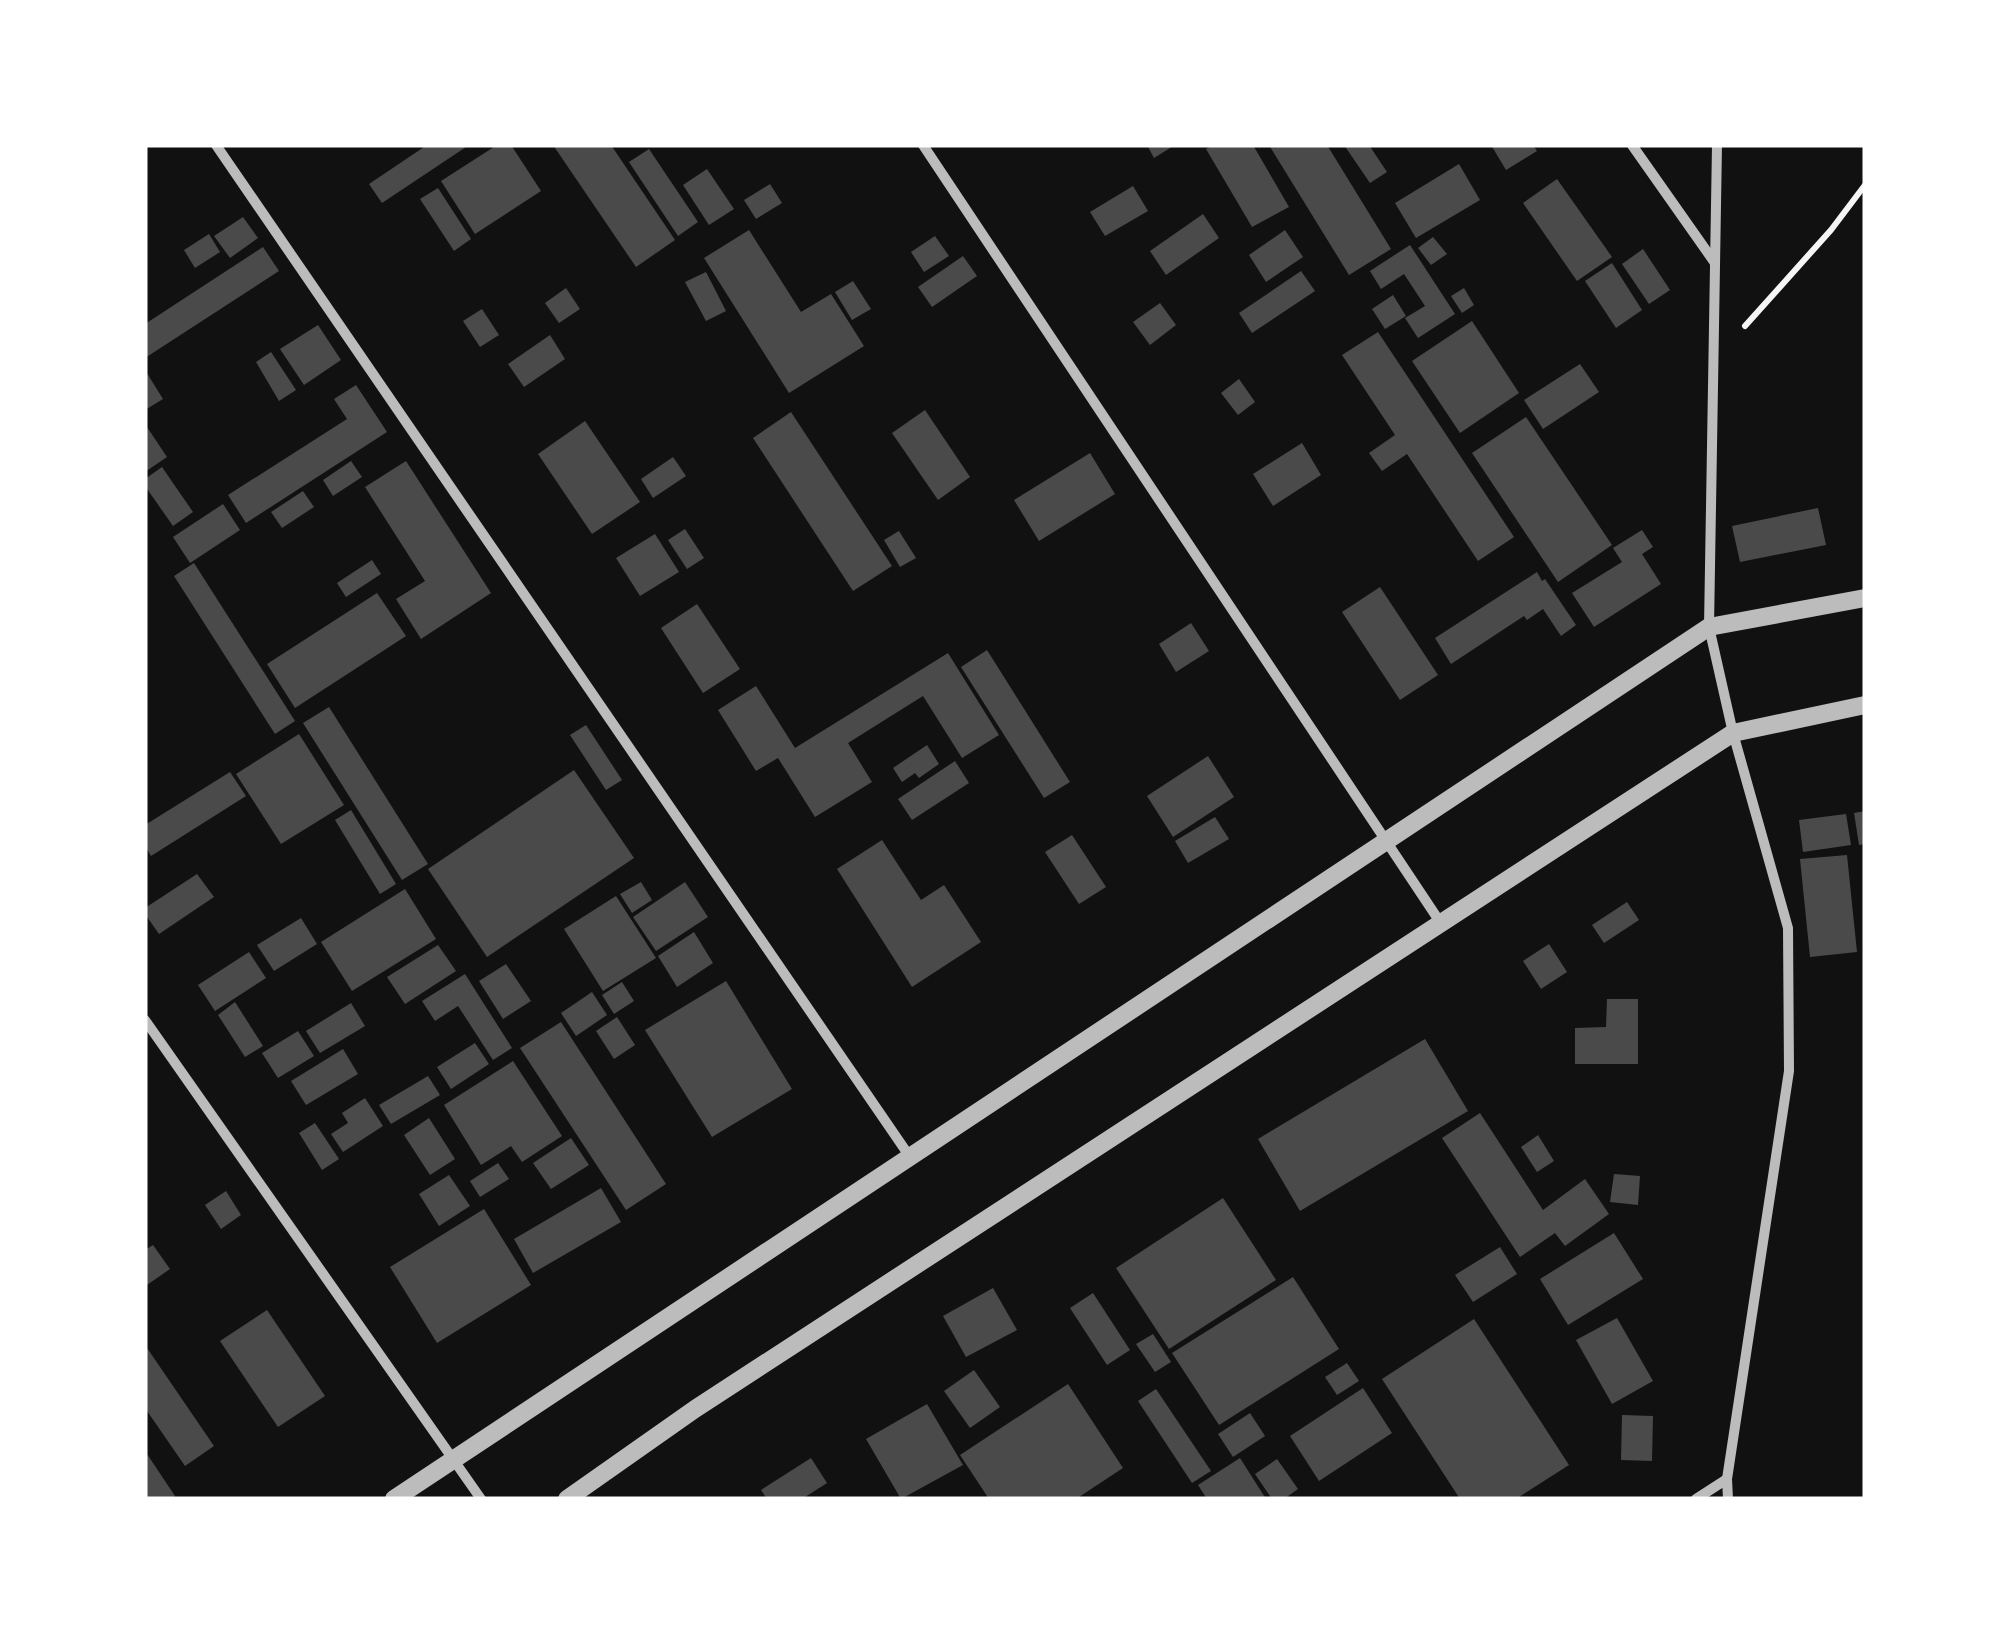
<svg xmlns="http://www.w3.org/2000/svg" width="2010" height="1644" font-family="'Roboto Condensed',sans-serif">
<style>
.building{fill:#4a4a4a}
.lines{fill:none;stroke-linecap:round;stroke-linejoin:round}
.path{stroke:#f5f5f5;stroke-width:6}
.minor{stroke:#bcbcbc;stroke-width:10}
.tertiary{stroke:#bcbcbc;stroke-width:18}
</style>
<rect width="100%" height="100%" fill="#111"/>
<g class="building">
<polygon points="427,145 469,145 382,203 369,184"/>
<polygon points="497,145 511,145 541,191 475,234 441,181"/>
<polygon points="553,145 611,145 675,240 636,267"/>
<polygon points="1147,145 1175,145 1154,158"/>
<polygon points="1213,145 1253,145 1289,207 1252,227 1206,149"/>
<polygon points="1269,145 1327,145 1391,249 1349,275"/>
<polygon points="1344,145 1369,145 1387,172 1370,183"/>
<polygon points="1491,145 1533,145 1537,151 1506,170"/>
<polygon points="649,149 698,222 678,236 629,162"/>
<polygon points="1459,164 1480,200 1416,238 1395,203"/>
<polygon points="707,169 734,209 709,225 683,185"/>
<polygon points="1557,179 1612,257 1577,281 1523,203"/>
<polygon points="770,184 782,203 756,219 744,200"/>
<polygon points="1133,186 1148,211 1105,236 1090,212"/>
<polygon points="438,188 471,239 454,251 420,199"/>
<polygon points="1203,214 1219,238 1166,275 1150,251"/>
<polygon points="243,217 258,238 230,258 214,236"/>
<polygon points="749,230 801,312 831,294 864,346 789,393 704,258"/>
<polygon points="1285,230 1303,257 1266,282 1249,255"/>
<polygon points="209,234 220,252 195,268 184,250"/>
<polygon points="935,236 949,256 924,272 911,252"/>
<polygon points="1433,237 1447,254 1431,265 1418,248"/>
<polygon points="1410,245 1455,314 1418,338 1405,318 1425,306 1404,274 1381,289 1370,271"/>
<polygon points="263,247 279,271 145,358 145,324"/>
<polygon points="1643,249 1670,290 1649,304 1622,264"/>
<polygon points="963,256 977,276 932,307 918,287"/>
<polygon points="1612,263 1642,310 1616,328 1585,281"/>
<polygon points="1301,271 1315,291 1252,333 1239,313"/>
<polygon points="706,272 726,311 706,321 685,282"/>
<polygon points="853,281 871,309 852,320 835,292"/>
<polygon points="566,288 580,309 559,323 545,303"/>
<polygon points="1464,288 1474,305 1462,313 1451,296"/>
<polygon points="1393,295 1406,316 1385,329 1372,309"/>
<polygon points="1160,303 1176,325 1150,345 1133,322"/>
<polygon points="482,309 499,335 480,347 463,321"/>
<polygon points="1472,321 1519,393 1460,433 1412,361"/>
<polygon points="318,325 341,360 304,385 280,349"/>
<polygon points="1378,332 1514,537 1478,561 1407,454 1382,471 1369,453 1395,435 1342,355"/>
<polygon points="550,335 565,359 524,387 508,364"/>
<polygon points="271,352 296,390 279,401 256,362"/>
<polygon points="1580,364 1599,392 1543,429 1524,400"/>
<polygon points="145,370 163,399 145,410"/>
<polygon points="1239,379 1255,402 1238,415 1221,393"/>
<polygon points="356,385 387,432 246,523 228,495 347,419 334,399"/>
<polygon points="925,410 970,477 938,500 892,433"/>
<polygon points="791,412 892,566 853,591 753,438"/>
<polygon points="1526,417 1612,545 1558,582 1472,453"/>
<polygon points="585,421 640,502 592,534 538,454"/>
<polygon points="145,424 167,457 145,472"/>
<polygon points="1302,443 1321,475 1273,506 1253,474"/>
<polygon points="1090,453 1115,494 1039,541 1014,500"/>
<polygon points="673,457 686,476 653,498 641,479"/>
<polygon points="351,461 362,477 333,496 323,480"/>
<polygon points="406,461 491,593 421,639 396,599 425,581 365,487"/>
<polygon points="162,467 193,512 173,526 145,486 145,479"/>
<polygon points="303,491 314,507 282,528 271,512"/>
<polygon points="223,504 240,530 190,563 173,537"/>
<polygon points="1818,508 1826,545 1740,562 1732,526"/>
<polygon points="685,529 704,558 687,569 668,540"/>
<polygon points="1642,530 1653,547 1642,554 1661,584 1594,627 1572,593 1622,562 1613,548"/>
<polygon points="899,531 916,558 900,567 884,540"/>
<polygon points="655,534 679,572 640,596 616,558"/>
<polygon points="372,560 381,574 346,597 337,583"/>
<polygon points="194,563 295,721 275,734 174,576"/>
<polygon points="1537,572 1542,581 1545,579 1576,625 1561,636 1543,609 1527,620 1524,616 1451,664 1435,638"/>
<polygon points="1380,587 1438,675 1400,700 1342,612"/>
<polygon points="377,593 406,636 295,708 267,664"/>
<polygon points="697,604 740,669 703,693 661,628"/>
<polygon points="1191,623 1209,651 1176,672 1159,644"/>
<polygon points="987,650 1070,782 1044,798 961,667"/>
<polygon points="948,653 999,735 962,758 923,696 848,743 872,782 815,817 778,758 756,771 718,710 756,686 795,748"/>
<polygon points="329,707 428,864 402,880 303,723"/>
<polygon points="586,725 622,780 606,790 570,735"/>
<polygon points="299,734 344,805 281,844 236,774"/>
<polygon points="927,745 939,764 919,778 915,773 902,782 893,768"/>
<polygon points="1208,756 1234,797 1173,837 1147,796"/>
<polygon points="955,761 969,783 912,820 898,799"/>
<polygon points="574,770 634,858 487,957 428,869"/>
<polygon points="230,772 246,796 151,856 145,846 145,825"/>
<polygon points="351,810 396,884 380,894 335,820"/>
<polygon points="1865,811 1865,844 1859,845 1854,813"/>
<polygon points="1846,814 1851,845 1803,852 1799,820"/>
<polygon points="1215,817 1229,839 1188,863 1175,841"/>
<polygon points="1072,835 1106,887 1079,904 1045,852"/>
<polygon points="882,840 921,900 944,885 981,942 912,987 837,869"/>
<polygon points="1847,855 1857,952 1810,957 1800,859"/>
<polygon points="197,874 214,897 159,934 145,914 145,908"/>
<polygon points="641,882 652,900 632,913 620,894"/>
<polygon points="685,882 708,917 656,951 633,917"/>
<polygon points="405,889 436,939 352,991 321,942"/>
<polygon points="616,896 656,958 603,991 564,929"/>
<polygon points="1627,902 1639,920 1604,943 1592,925"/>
<polygon points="301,918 317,944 274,971 257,945"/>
<polygon points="694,932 713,963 677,987 658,956"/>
<polygon points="1549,944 1567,972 1541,989 1523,961"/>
<polygon points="438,945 456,971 405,1004 387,977"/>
<polygon points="249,952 266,978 215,1011 198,985"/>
<polygon points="506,964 531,1001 503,1019 479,981"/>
<polygon points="465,974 512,1048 493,1060 458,1006 435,1021 422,1001"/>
<polygon points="726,981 792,1089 712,1137 645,1030"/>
<polygon points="622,982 634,1001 614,1014 602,995"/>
<polygon points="592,992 607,1015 576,1036 561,1013"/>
<polygon points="1607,999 1638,999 1638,1064 1575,1064 1575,1028 1606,1027"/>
<polygon points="235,1002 263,1046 245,1057 218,1015"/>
<polygon points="351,1003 365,1026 320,1053 306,1031"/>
<polygon points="617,1017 635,1045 614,1059 596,1031"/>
<polygon points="561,1022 666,1184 626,1210 520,1048"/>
<polygon points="298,1031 314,1056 278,1078 262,1053"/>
<polygon points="1425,1039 1468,1111 1300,1211 1258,1139"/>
<polygon points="475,1043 489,1064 451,1089 437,1067"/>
<polygon points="343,1049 358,1074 306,1105 291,1081"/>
<polygon points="513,1061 562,1136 522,1162 511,1146 481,1165 444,1105"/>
<polygon points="428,1076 440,1095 391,1124 379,1105"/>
<polygon points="365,1098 383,1126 343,1152 331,1134 348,1123 342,1113"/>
<polygon points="1480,1113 1543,1210 1585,1179 1609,1214 1565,1246 1555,1233 1520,1257 1442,1138"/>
<polygon points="429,1118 455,1159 430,1175 404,1135"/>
<polygon points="315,1123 339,1159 322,1170 299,1133"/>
<polygon points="1538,1135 1554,1161 1537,1172 1521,1147"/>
<polygon points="571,1138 589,1165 551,1189 533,1163"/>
<polygon points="498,1163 509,1179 480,1197 470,1181"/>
<polygon points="1614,1174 1640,1176 1638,1205 1610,1202"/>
<polygon points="449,1175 470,1206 439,1226 419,1194"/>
<polygon points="601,1188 621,1222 533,1273 514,1239"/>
<polygon points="226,1191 241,1215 221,1229 205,1205"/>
<polygon points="1223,1198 1276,1280 1169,1349 1116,1268"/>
<polygon points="484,1209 531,1285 437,1343 390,1267"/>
<polygon points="1614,1233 1643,1279 1568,1325 1540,1279"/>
<polygon points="153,1245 170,1269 147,1285 145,1250"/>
<polygon points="1500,1247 1517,1274 1473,1302 1455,1275"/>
<polygon points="1293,1277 1339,1349 1219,1425 1172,1353"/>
<polygon points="993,1288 1017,1330 966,1357 943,1316"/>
<polygon points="1093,1293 1130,1350 1107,1365 1070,1308"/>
<polygon points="267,1310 325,1396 278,1427 220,1341"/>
<polygon points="1617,1318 1653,1381 1612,1404 1576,1340"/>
<polygon points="1474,1319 1569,1465 1516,1499 1460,1499 1382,1379"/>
<polygon points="1153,1334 1171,1362 1155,1372 1136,1344"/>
<polygon points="145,1345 214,1446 185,1466 145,1408"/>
<polygon points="1347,1363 1359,1381 1337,1395 1325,1377"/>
<polygon points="974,1370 1000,1407 970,1428 944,1391"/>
<polygon points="1068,1384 1123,1468 1076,1499 989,1499 960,1455"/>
<polygon points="1363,1388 1392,1433 1319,1481 1290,1436"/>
<polygon points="1156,1389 1211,1471 1192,1483 1138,1401"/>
<polygon points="927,1404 963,1465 901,1499 866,1439"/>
<polygon points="1250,1413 1265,1436 1233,1457 1218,1434"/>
<polygon points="1622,1415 1653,1416 1652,1461 1621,1460"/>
<polygon points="145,1451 175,1496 171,1499 145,1499"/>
<polygon points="811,1458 827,1483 802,1499 767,1499 761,1490"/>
<polygon points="1240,1458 1266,1499 1207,1499 1198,1485"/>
<polygon points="1277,1459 1298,1489 1284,1499 1272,1499 1255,1474"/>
</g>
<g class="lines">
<polyline class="path" points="1745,326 1831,230 1865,185"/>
<g class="minor">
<polyline points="216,145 910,1157"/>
<polyline points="923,145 1440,922"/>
<polyline points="1632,145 1715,263"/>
<polyline points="1717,145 1709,627 1733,733 1788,928 1789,1071 1727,1479 1728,1499"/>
<polyline points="145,1020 481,1499"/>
<polyline points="1696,1499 1727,1479"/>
</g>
<g class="tertiary">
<polyline points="394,1499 1709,627 1865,598"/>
<polyline points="567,1499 695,1409 1733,733 1865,705"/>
</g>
</g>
<rect width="2010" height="1644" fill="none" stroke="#ffffff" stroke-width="295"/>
</svg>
